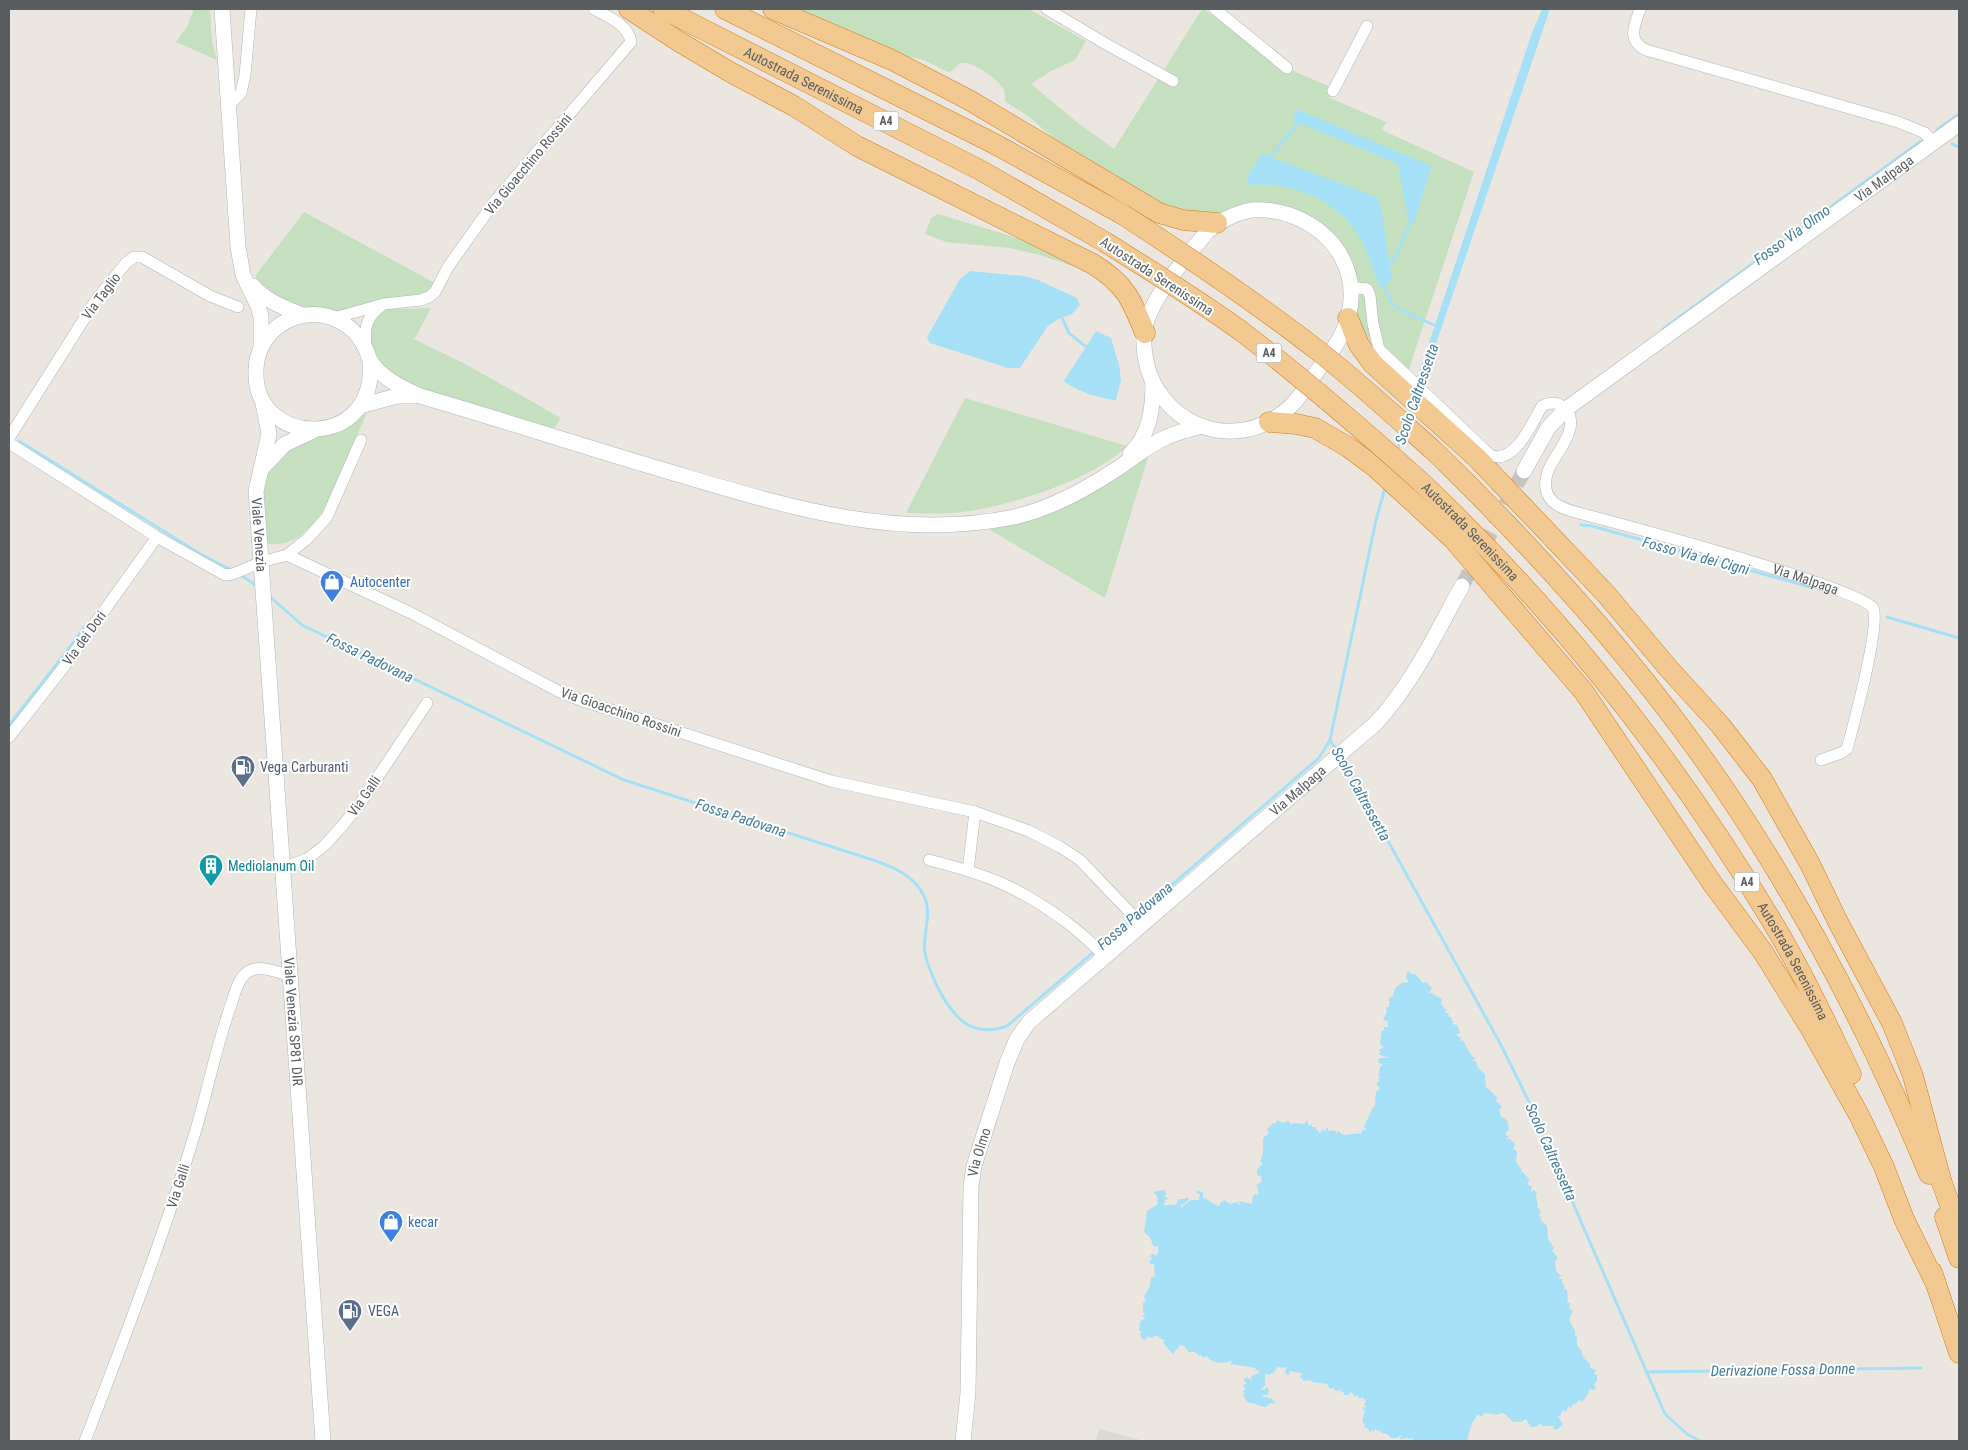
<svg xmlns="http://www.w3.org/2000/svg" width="1968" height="1450" font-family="'Roboto Condensed',sans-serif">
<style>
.industrial{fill:#dcd9d5}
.green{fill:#c4e0bf}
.water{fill:#a5e0f6}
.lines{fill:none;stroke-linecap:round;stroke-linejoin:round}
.stream{stroke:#a5e0f6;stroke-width:3}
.secondary-tunnel{stroke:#c6c4c0;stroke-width:15;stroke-dasharray:15 8;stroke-linecap:butt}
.street-casing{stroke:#b1b4b7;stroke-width:12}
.secondary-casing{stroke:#b0b4b7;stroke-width:16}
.highway-casing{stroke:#d57a16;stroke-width:21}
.street{stroke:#fff;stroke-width:11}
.secondary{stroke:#fff;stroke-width:15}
.highway{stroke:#f2c990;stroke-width:20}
.highway-bridge-casing{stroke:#d57a16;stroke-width:21;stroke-linecap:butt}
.highway-bridge{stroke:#f2c990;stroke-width:20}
.labels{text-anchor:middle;stroke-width:4;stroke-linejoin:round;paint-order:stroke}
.shield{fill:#fff;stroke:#8b8e90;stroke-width:1}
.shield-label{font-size:12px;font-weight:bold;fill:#595d60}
.street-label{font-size:14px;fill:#595d60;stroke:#fff}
.shop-label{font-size:14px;fill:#366cbe;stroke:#fff;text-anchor:start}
.service-label{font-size:14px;fill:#4e5e75;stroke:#fff;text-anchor:start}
.culture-label{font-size:14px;fill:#0d838f;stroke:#fff;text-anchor:start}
.water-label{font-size:15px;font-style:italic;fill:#427d9d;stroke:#fff}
</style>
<rect width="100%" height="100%" fill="#ebe7e0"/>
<polygon class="industrial" points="1100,1429 1144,1441 1095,1441"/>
<g class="green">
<polygon points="194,9 210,9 212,41 217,60 176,42 188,25"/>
<path d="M779,9H1029L1086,41L1075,60L1051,71L1031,84L1078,123L1114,149L1202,9H1204L1271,61L1328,86L1330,98L1386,122L1382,130L1474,172L1402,390L1364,347L1330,236L1240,206L1214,215L1179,219L1068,151L1028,116L1006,102C1004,98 1006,94 1004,90C998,79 972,60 960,63L952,71L948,72L924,60L894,54Z"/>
<polygon points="304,212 435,283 430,292 422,295 343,314 283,305 257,283 256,275"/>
<polygon points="938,214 1040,245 1075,267 1040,255 1010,248 946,242 925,234 931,218"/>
<polygon points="431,308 415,338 412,338 467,365 561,418 552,431 424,393 381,367 367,339 370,323 380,311 388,309"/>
<path d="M965,398L1127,446C1094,480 1000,510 952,513C937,514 921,513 906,513Z"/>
<path d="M367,413L325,507C313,527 295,547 269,544L262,535L261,481L273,459L300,441L339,431Z"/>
<polygon points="1149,454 1105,598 985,527"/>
</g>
<g class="water">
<polygon points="1542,9 1550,9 1422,385 1417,379 1532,33"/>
<polygon points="1296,109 1432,166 1414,223 1408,219 1398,164 1292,120"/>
<path d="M1262,154L1377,197L1380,202L1392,280L1380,288C1374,275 1371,261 1365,248C1344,202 1296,181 1247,185L1248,175Z"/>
<polygon points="970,271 1024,276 1038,280 1077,298 1080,305 1072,314 1058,319 1047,327 1020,368 1008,368 930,343 927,337 960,279"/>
<path d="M1096,331L1111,338L1119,365L1121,380L1116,400C1104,400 1073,390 1064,381Z"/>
<path d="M1409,971V973L1416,975L1423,983L1426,982L1432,988L1429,993H1433L1434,996L1436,993V996L1442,999L1441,1003L1444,1008L1447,1010L1445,1013H1449L1448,1017L1450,1016L1452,1020L1451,1021H1454L1452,1024L1457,1025L1460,1033L1457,1034V1036L1462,1038L1460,1039V1042L1463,1040L1470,1053L1473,1055L1470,1056L1474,1057L1475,1059L1472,1061H1476L1478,1068L1485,1074L1486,1087L1497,1097L1496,1101L1502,1106L1499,1111H1500L1501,1117L1505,1118L1508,1123L1509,1131H1506V1135L1509,1137L1506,1139H1510L1515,1144L1512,1151L1514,1149L1517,1152L1516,1161L1522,1171L1520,1173L1523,1172L1529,1179L1528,1185L1532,1187L1531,1192L1534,1190L1537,1193L1535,1198H1538L1536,1199L1538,1204L1537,1206L1541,1213L1538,1216L1542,1217L1540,1219L1547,1226L1548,1239L1554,1248L1552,1251L1558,1258L1555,1262L1556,1271L1561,1276L1558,1279H1562V1283L1565,1286L1564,1289L1567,1290L1568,1301L1566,1303H1570L1569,1308L1573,1311L1569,1320L1575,1331V1336L1577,1337V1346L1582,1351V1356L1586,1358L1584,1360H1587V1362L1590,1363V1368L1596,1370L1594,1374L1597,1375V1381L1594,1384L1596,1388L1593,1390L1589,1389L1588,1394L1582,1402L1579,1399L1576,1404H1573L1571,1408L1568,1406L1566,1412L1563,1410L1560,1416L1557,1415L1563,1424L1558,1429L1555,1430L1553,1427L1555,1424L1552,1426H1542L1540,1423L1538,1426L1531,1427L1526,1419L1521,1422H1513L1505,1414L1500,1413L1499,1415L1485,1413L1481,1417L1478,1414L1472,1423L1467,1441H1432L1431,1440V1441H1414L1412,1438L1408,1439V1436L1407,1438L1400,1439L1401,1435H1400L1398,1438H1391L1387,1434L1381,1433V1429L1380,1432L1375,1429L1374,1432L1372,1430L1370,1432L1367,1428L1364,1427L1365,1425L1362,1422L1365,1411L1362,1408L1364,1407L1366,1409V1406L1364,1405L1366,1401L1362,1397L1359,1399L1357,1395L1354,1397L1353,1393L1349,1392V1395H1344V1391L1342,1393L1340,1392L1341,1388L1338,1391L1334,1390V1388L1330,1389L1327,1384L1311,1382V1380L1304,1381L1300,1377L1302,1373L1289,1371L1290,1374L1288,1375L1285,1372L1287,1367L1280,1368L1278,1366L1274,1372L1268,1375L1265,1373V1386L1261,1389L1263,1390L1267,1387L1269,1390L1268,1395H1263V1397H1268V1399L1271,1398L1276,1404L1270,1403L1266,1407C1259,1407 1254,1402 1248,1403L1243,1395L1245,1393L1243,1391L1246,1389L1242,1386L1247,1383L1243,1380L1248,1377V1379L1250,1378L1252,1381L1251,1376L1259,1373V1370L1255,1371L1256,1368C1247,1367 1239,1365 1230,1364L1232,1362L1230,1361C1224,1364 1212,1364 1207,1356L1203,1358L1201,1355L1199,1356L1195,1352H1188L1184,1345L1182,1346L1181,1344L1173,1354L1163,1343L1165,1339L1162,1340L1157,1335L1152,1338L1146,1336L1147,1338L1144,1341L1141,1337L1140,1333L1143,1331H1139L1140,1322L1145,1318L1142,1316L1145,1314L1143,1312V1302H1146L1144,1296L1150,1286L1151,1278L1155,1276L1154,1264H1150V1260L1153,1258L1149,1257L1152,1254L1157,1255L1158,1251L1160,1252L1158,1250V1246L1155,1247L1151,1243L1152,1240L1150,1239V1237L1144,1232L1147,1211L1158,1204L1157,1196L1153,1192L1164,1190L1166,1193L1165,1197H1167L1168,1199L1165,1200V1203L1163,1205H1176L1179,1199H1185L1187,1197L1189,1200L1183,1205L1181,1204V1208L1191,1200H1199L1200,1194L1196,1193L1198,1190L1203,1193V1198C1210,1199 1213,1205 1220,1206V1203L1224,1200L1230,1204L1237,1202L1239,1205H1240L1239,1201L1252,1204L1253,1196L1256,1194L1258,1196V1188L1256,1185L1262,1182L1261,1176L1257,1175V1169L1262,1165V1162H1260L1263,1153V1138L1269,1133L1267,1129L1273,1123L1275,1124L1277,1120L1283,1123L1288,1121L1292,1125L1293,1123L1304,1124L1307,1120L1309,1126L1312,1124V1127H1316V1129L1320,1133L1323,1129L1325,1132L1326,1128H1328V1132L1330,1130L1336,1131V1134L1338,1131L1343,1135L1362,1133V1130H1366L1364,1127L1373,1107H1375L1376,1092L1380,1089L1376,1083L1380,1081L1378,1080L1380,1076H1378L1380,1067L1382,1066V1064L1378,1063L1379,1058H1389L1378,1054L1381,1052L1379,1050L1384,1047L1380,1044L1382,1030L1384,1031V1027H1388L1387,1020L1385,1021L1383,1019L1387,1012L1386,1009L1389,1006V1003H1391L1389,1001V998L1393,996L1395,988L1402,983L1409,982L1406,978L1407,972Z"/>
</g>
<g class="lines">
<g class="stream">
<polyline points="1937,130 1959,114"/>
<polyline points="1952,144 1959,147"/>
<polyline points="1270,157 1298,123"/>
<polyline points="1389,265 1395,259 1411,220"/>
<polyline points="1384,286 1392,304 1403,311 1434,325"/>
<polyline points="1062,318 1069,333 1085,346"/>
<polyline points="1663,329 1921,141"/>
<polyline points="19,441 202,555 232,570"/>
<polyline points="1397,451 1403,433"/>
<polyline points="1581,525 1592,526 1810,587"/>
<polyline points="239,574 257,586"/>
<path d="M268,595L302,625L624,780L873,860C893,867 914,875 924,896C933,915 922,933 925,953C927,965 933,977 938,988C953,1017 971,1039 1007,1026L1095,951"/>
<polyline points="1887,617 1959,638"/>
<polyline points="9,725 67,651 86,625"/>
<polyline points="1337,751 1330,740 1376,520 1385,488"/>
<polyline points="1342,758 1501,1045 1528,1100 1665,1414 1687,1434 1700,1441"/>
<polyline points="1137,915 1319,758 1330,740"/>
<polyline points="1099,947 1132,919"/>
<polyline points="1646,1372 1921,1368"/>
</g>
<polyline class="secondary-tunnel" points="1462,586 1524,471"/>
<defs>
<g id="street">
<polyline points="1047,9 1106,44 1173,81"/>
<polyline points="1215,9 1287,68"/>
<path d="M1640,9C1635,25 1626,40 1646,50L1898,122L1925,133L1933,143"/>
<polyline points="1333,91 1367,26"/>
<polyline points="229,105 241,93 245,75 251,9"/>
<path id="s1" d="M1350,287L1367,289L1370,296L1373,324L1379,349L1490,455C1514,466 1532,423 1542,406C1559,397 1574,411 1570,428C1566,450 1542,465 1546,489C1549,504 1562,508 1575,512C1613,522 1861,588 1873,608C1881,624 1853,727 1847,749L1841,753L1821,760"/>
<path d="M334,318L384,304L421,300L429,297L435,292L448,267L495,201L631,42C628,24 608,17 594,9"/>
<path d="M366,347C364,329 366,317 381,306"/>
<polyline points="9,438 96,300 126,263 134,257 142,257 210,296 238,307"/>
<polyline points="9,443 157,537 225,575 233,574 261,562 287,555 411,613 560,692 580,700 831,781 975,812 1029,831 1060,847 1080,860 1142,925"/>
<polyline points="287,555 307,539 327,517 361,440"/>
<polyline points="9,737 63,668 157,537"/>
<path d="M929,860C985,874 1017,886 1065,921C1079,932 1093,943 1104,957"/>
<polyline points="283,868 307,859 324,846 343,825 359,805 427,703"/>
<polyline points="968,870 975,812"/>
<path d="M85,1441C125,1337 165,1233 197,1126C209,1085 217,1043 232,1002C235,993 237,982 244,975C256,962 277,972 291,976"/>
</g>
<g id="secondary">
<polyline points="222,9 238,247 243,275 258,306 261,317 261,347"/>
<path d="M1251,210C1311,206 1365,256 1348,318C1343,337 1330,354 1318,370C1309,382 1301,396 1291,406C1265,431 1228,438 1196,424C1171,413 1151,388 1146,361C1143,347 1143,333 1147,320C1156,294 1189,253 1207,232C1220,220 1233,214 1251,210Z"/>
<path d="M253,286C267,302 283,307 302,315"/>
<path d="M370,361C378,452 253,448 256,371C256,354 264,339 276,328C291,315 314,311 333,318C348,324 361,336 367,352C368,355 369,359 371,362C383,379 402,388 420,396C506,421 591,449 677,474C788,507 897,541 1014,517C1049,509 1085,490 1115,470C1132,459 1148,445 1167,437C1178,432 1190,429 1202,426"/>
<path id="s2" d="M263,403L269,434L256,491L323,1441"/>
<polyline points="360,406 397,396 415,396"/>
<path d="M1130,454C1150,434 1153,409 1153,382"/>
<polyline points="262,468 285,444 313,431"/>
<path id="s3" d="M1524,471L1548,428L1566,409L1959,124"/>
<path id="s4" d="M963,1441L968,1393L971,1186L974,1166L1007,1063L1017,1039L1029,1022L1375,724C1412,685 1436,633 1462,586"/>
</g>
<g id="highway">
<path d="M629,9L678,41L730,72L794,106L857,146L1093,264C1125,284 1131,298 1145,333"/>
<path id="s5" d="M663,9L980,170L1105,242"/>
<polyline points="725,9 991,142 1122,214"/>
<polyline points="773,9 892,60 969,100 1159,213 1183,220 1217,223"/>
<polyline points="1348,318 1359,345 1373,364 1477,458 1606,594 1669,669 1721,726 1762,779 1810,864 1838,922 1892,1023 1913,1076 1941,1180 1959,1230"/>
<polyline points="1269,422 1296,424 1315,428 1348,447 1375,467 1453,539 1584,692 1712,883 1763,952 1812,1031 1859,1115 1884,1167 1904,1219 1936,1284"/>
<path d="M1433,450C1534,548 1629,652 1710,768C1798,894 1870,1032 1929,1174"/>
<path id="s6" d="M1421,482C1558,612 1676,761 1773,923C1802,971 1826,1023 1851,1074"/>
<polyline points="1945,1217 1959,1258"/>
<polyline points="1932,1272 1959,1353"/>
</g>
</defs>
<use href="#street" class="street-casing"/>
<use href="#secondary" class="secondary-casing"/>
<use href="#highway" class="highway-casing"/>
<use href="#street" class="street"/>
<use href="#secondary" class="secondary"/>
<use href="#highway" class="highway"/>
<defs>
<g id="highway-bridge">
<path d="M1122,214C1190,258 1257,303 1321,353C1360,384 1396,417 1433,450"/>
<path d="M1105,242C1151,271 1197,299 1241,331C1304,379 1363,430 1421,482"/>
</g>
</defs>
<use href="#highway-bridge" class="highway-bridge-casing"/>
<use href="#highway-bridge" class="highway-bridge"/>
</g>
<defs>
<symbol id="shop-pin" viewBox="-11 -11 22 30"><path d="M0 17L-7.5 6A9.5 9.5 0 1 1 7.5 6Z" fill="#3f7fe0" stroke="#fff"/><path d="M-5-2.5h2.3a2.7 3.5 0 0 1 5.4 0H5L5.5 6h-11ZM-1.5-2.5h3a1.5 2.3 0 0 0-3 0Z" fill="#fff"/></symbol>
<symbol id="fuel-pin" viewBox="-11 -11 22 30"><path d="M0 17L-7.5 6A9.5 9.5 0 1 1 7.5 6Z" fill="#5c6f8a" stroke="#fff"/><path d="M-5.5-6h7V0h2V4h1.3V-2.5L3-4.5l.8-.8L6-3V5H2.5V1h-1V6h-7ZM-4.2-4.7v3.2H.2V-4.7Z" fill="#fff"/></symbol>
<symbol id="building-pin" viewBox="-11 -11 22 30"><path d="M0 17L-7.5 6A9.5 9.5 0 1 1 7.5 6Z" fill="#0f9aa8" stroke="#fff"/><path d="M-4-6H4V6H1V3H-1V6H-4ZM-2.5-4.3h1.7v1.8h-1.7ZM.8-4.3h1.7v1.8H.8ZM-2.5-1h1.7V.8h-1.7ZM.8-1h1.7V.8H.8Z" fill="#fff"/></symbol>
</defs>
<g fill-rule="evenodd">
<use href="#shop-pin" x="318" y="568" width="28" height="38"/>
<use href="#fuel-pin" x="229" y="753" width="28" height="38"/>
<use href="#building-pin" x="197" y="852" width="28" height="38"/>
<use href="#shop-pin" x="377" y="1208" width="28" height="38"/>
<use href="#fuel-pin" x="336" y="1297" width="28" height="38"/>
</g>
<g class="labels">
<g class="shield">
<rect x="873.5" y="111.5" width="25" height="19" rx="4"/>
<rect x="1256.5" y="343.5" width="25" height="19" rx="4"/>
<rect x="1734.5" y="872.5" width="25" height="19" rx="4"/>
</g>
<g class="shield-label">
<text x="886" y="125">A4</text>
<text x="1269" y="357">A4</text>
<text x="1747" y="886">A4</text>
</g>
<g class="street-label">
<text dy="5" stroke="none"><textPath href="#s5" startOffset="158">Autostrada Serenissima</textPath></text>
<text transform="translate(528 164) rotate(-50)" y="5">Via Gioacchino Rossini</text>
<text dy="5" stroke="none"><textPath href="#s3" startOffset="468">Via Malpaga</textPath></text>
<text transform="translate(1157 276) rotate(33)" y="5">Autostrada Serenissima</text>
<text transform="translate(101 296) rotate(-53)" y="5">Via Taglio</text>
<text dy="5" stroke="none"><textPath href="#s6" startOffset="70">Autostrada Serenissima</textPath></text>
<text dy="5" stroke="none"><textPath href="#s2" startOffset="134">Viale Venezia</textPath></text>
<text dy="5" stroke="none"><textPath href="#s1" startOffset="702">Via Malpaga</textPath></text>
<text transform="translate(84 638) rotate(-54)" y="5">Via dei Dori</text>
<text transform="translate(621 712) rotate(19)" y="5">Via Gioacchino Rossini</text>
<text dy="5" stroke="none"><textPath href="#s4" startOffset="785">Via Malpaga</textPath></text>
<text transform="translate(364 796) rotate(-55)" y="5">Via Galli</text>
<text dy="5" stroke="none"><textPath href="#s6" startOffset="609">Autostrada Serenissima</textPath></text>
<text dy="5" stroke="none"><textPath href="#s2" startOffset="622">Viale Venezia SP81 DIR</textPath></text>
<text dy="5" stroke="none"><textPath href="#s4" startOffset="290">Via Olmo</textPath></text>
<text transform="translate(178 1186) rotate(-72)" y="5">Via Galli</text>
</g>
<g class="shop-label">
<text x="350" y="587">Autocenter</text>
<text x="408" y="1227">kecar</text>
</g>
<g class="service-label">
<text x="260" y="772">Vega Carburanti</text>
<text x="368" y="1316">VEGA</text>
</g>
<g class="culture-label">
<text x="228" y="871">Mediolanum Oil</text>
</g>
<g class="water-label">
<text transform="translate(1792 235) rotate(-36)" y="5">Fosso Via Olmo</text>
<text transform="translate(1417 394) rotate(-71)" y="5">Scolo Caltressetta</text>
<text transform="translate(1696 556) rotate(15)" y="5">Fosso Via dei Cigni</text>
<text transform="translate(370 658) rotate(26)" y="5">Fossa Padovana</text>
<text transform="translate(1361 794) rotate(61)" y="5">Scolo Caltressetta</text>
<text transform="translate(741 818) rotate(18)" y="5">Fossa Padovana</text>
<text transform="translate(1135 916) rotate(-41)" y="5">Fossa Padovana</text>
<text transform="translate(1551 1152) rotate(66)" y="5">Scolo Caltressetta</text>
<text transform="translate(1783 1370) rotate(-1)" y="5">Derivazione Fossa Donne</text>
</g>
</g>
<rect width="1968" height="1450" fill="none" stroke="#595d60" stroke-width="20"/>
</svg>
